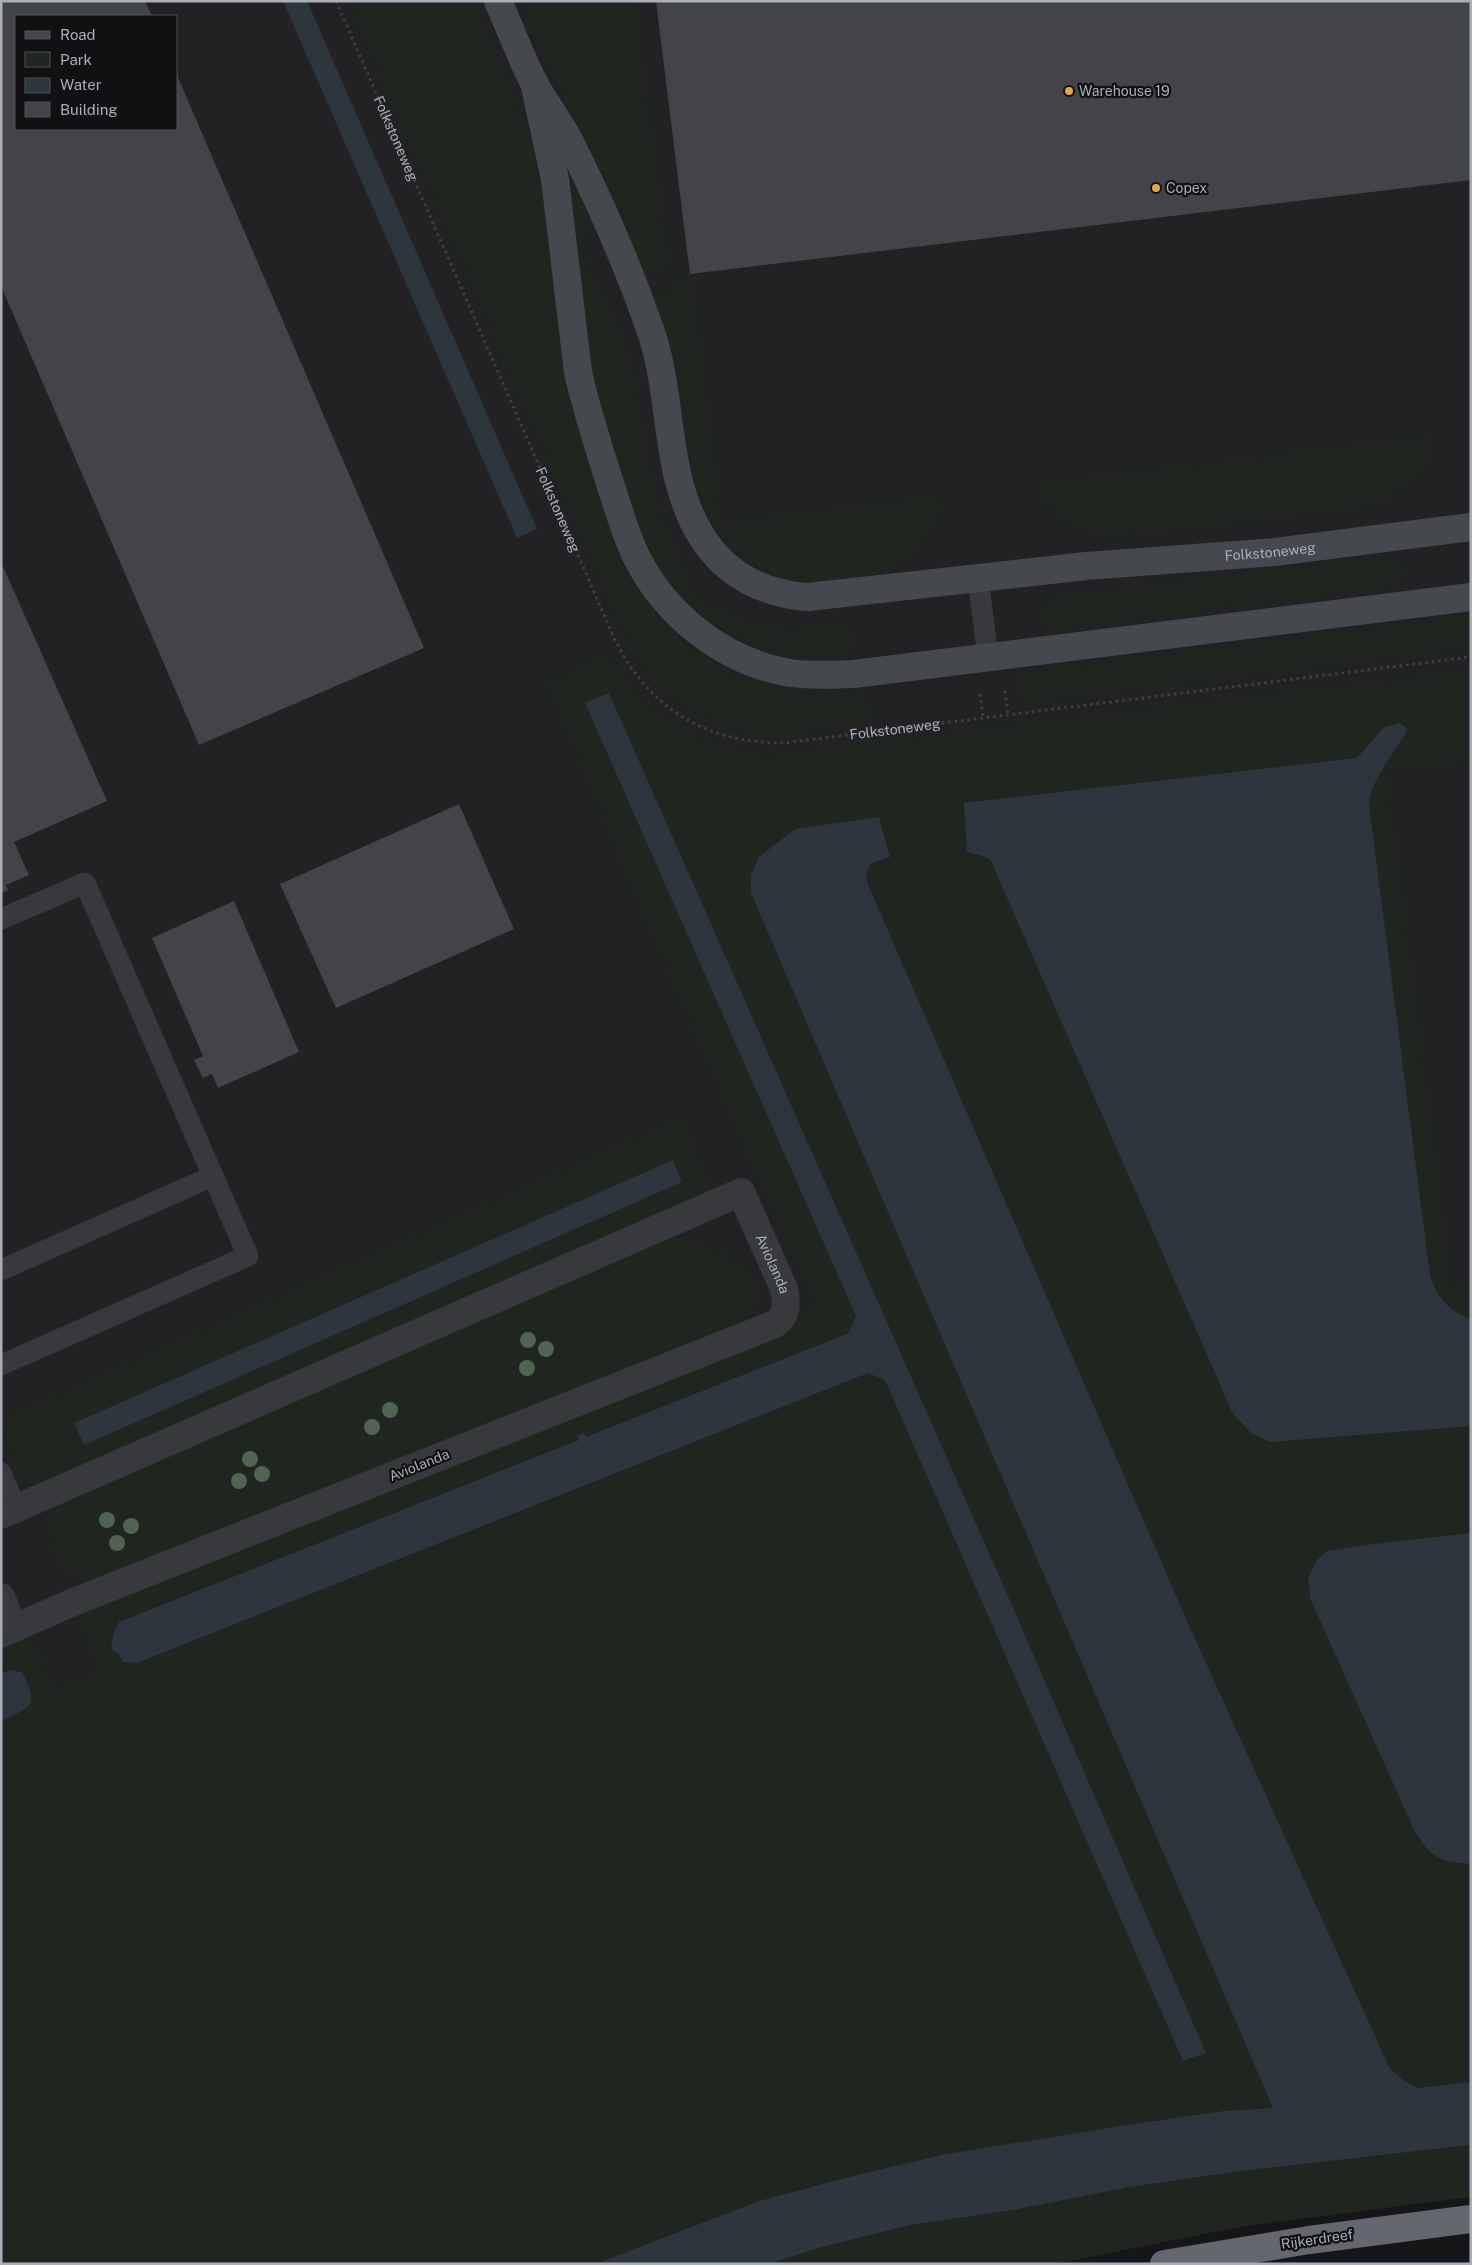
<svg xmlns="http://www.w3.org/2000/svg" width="1472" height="2265" font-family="'Public Sans',sans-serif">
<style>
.built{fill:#222225;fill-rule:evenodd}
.green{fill:#1e261f;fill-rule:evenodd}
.water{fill:#2d363c}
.building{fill:#434448}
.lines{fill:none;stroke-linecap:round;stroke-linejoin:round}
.path{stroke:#3d4044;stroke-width:3;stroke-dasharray:2.5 4;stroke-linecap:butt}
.lane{stroke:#37393d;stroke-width:21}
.street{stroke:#37393d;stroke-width:28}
.secondary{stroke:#45484d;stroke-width:28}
.highway{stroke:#64676e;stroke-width:28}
.tree{fill:#516351}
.poi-dot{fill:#eca33a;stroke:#111113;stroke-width:2}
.labels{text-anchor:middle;stroke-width:4.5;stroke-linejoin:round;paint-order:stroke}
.poi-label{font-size:14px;fill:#a9aeb8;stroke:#111113;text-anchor:start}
.street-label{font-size:14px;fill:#a9aeb8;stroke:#111113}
</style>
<rect width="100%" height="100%" fill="#161618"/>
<path class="built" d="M1,1H1471V2082L1418,2088L759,2201L595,2264H1ZM16,16H176V129H16Z"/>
<g class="green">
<path d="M348,1H474L518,105L536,157L629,570C638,586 648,603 660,618C695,659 751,689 806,694C827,695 849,693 870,692L874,722C853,724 831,727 810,730C798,731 787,734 775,734C711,734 661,698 629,645Z"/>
<polygon points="521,1 634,1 669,264 644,279"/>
<path d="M573,187L578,188L587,208L585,255L629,355L638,387L646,453L653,484L669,534L690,581C714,614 758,634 799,629C814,628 834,621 849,625L856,632L858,643L848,654L796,655L760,647L732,636L698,614L681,598L667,584L644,546L590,381L569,188Z"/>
<path d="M690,273L722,523L945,496C933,539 904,573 857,578C835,579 811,587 789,581C777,578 766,570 755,564C689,524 694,452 681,385C676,355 665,327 653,299Z"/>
<path d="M1433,436C1432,471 1407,492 1378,504L1130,535C1093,538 1048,524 1037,484Z"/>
<polygon points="1385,557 1395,558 1404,564 1406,576 1399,585 1058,629 1042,625 1038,617 1041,604 1051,598"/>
<polygon points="1471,617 1471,647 1022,703 1019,673"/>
<path d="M610,652C642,708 693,746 759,753C778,754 797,751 816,749L1471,671V761L1387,771L1451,1285L1471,1283V1319C1448,1311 1437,1297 1430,1275L1369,805C1368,785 1397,748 1408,730L1384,727L1357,758L964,803L967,852L986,857L991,861L1232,1412L1285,1441L1471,1426V1533L1357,1546L1327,1551L1307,1586L1310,1598L1415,1832L1466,1864H1471V2082L1418,2088L1403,2080L1390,2069L1187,1621L867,882L866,873L871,863L751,893L1273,2108L1224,2111L1121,2126L941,2155L857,2175L759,2201L595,2264H1V1721L26,1710L32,1689L22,1672L10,1670L1,1674V1645C9,1643 17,1639 24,1638C40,1637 50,1677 55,1690L100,1672L82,1623L84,1612L790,1328C802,1319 811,1308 809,1292L680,1000L546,682ZM609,693L1004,1587L1206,2053L1183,2060L885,1380L868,1373L138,1663L123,1662L118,1653L111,1649L113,1634L119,1621L580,1440L578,1435L585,1437L849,1333L856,1316L585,703Z"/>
<path d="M681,1117L713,1192L39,1486L27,1484L20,1477L7,1447L5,1432L8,1424L19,1411ZM673,1160L682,1182L83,1444L74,1423Z"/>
<path d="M681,1240C708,1242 764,1263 757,1298C755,1308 747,1317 741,1325L91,1581C54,1576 33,1530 62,1502L648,1245Z"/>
<polygon points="1471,2145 1471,2197 1244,2226 1054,2264 769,2264 819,2248 910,2225 1014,2210 1130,2187 1241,2171"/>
</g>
<g class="water">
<polygon points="283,1 307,1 537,529 517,538"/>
<polygon points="609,693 1004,1587 1206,2053 1183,2061 885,1380 868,1373 137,1663 123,1662 118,1653 111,1649 113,1634 119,1622 579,1440 578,1435 583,1433 586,1437 849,1333 856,1316 585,703"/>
<path d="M1400,723L1408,730C1397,748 1368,785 1369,805L1430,1275C1437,1297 1448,1311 1471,1319V1426L1271,1442L1251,1433L1232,1412L991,861L986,857L967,852L964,803L1357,758L1384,727Z"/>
<polygon points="879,817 890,857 871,863 866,873 867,882 1187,1621 1390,2069 1403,2080 1418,2088 1471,2082 1471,2145 1241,2171 1130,2187 1014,2210 910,2225 819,2248 769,2264 595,2264 759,2201 857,2175 941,2155 1121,2126 1224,2111 1273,2108 751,893 751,875 759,857 795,829"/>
<polygon points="673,1160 682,1182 84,1445 74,1423"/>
<path d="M1471,1533V1864C1441,1862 1431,1858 1415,1832L1310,1598L1308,1579L1316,1561L1327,1551L1357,1546Z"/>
<path d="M10,1670L22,1672C39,1706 34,1706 1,1721V1674Z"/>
</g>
<g class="building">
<polygon points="1,1 145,1 152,16 16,16 16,129 176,129 176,73 424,648 199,745 1,286"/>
<polygon points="656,1 1471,1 1471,180 690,274"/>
<polygon points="1,562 107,801 14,842 29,875 6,885 8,890 1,893"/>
<polygon points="459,804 514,929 336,1008 280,884"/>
<polygon points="234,901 299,1052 218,1088 212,1074 203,1078 194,1060 203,1056 152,938"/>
</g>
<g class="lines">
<g class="path">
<path id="s1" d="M336,1L615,640C650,709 706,743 783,743L1471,657"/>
<polyline points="1005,691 1008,714"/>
<polyline points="980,694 983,718"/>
</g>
<g class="lane">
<polyline points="978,578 988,657"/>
<polyline points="1,919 85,883 248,1256 1,1365"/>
<polyline points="1,1270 213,1176"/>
<polyline points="1,1473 16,1508"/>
</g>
<g class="street">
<path id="s2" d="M1,1515L741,1192L784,1289C787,1304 788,1314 775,1324L71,1603L1,1634"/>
<polyline points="1,1597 14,1628"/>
</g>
<g class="secondary">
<path id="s3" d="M498,1C510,28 520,55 533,81C544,102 559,121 570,142C600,202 628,266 650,329C674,396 663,476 702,537C726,575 764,594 808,597L1086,566L1275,552L1471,527"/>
<path d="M534,82L555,179L578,372C586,408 597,442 608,477C617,504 624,531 636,556C665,615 724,662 790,673C811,676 833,675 854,674L1471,597"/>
</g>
<polyline class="highway" points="1164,2264 1309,2240 1471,2219"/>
</g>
<g class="tree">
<circle cx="528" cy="1340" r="8"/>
<circle cx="546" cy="1349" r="8"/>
<circle cx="527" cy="1368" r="8"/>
<circle cx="390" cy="1410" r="8"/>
<circle cx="372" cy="1427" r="8"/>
<circle cx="250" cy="1459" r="8"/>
<circle cx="262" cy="1474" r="8"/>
<circle cx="239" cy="1481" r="8"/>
<circle cx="107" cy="1520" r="8"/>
<circle cx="131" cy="1526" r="8"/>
<circle cx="117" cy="1543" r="8"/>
</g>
<g class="poi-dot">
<circle cx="1069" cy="91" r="5"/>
<circle cx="1156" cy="188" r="5"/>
</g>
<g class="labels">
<g class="poi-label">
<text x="1079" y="96">Warehouse 19</text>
<text x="1166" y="193">Copex</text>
</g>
<g class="street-label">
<text dy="5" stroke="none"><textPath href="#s1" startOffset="150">Folkstoneweg</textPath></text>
<text dy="5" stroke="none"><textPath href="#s1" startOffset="555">Folkstoneweg</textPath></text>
<text dy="5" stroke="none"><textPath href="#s3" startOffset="1169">Folkstoneweg</textPath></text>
<text dy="5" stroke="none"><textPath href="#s1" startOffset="1019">Folkstoneweg</textPath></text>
<text dy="5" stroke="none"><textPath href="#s2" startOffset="886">Aviolanda</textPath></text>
<text transform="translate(419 1465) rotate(-22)" y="5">Aviolanda</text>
<text transform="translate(1317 2239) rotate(-8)" y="5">Rijkerdreef</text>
</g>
</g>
<rect width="1472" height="2265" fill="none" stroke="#a9aeb8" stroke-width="5"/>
<rect x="15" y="15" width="162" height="115" fill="#111113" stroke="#4e5055"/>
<rect x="25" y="31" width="25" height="8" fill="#45484d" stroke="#4e5055"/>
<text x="60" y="40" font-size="15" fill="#a9aeb8">Road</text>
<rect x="25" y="52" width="25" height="15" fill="#1e261f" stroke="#4e5055"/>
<text x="60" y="65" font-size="15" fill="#a9aeb8">Park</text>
<rect x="25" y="78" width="25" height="15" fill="#2d363c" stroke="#4e5055"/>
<text x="60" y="90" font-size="15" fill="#a9aeb8">Water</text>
<rect x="25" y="102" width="25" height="15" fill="#434448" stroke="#4e5055"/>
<text x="60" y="115" font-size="15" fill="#a9aeb8">Building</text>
</svg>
